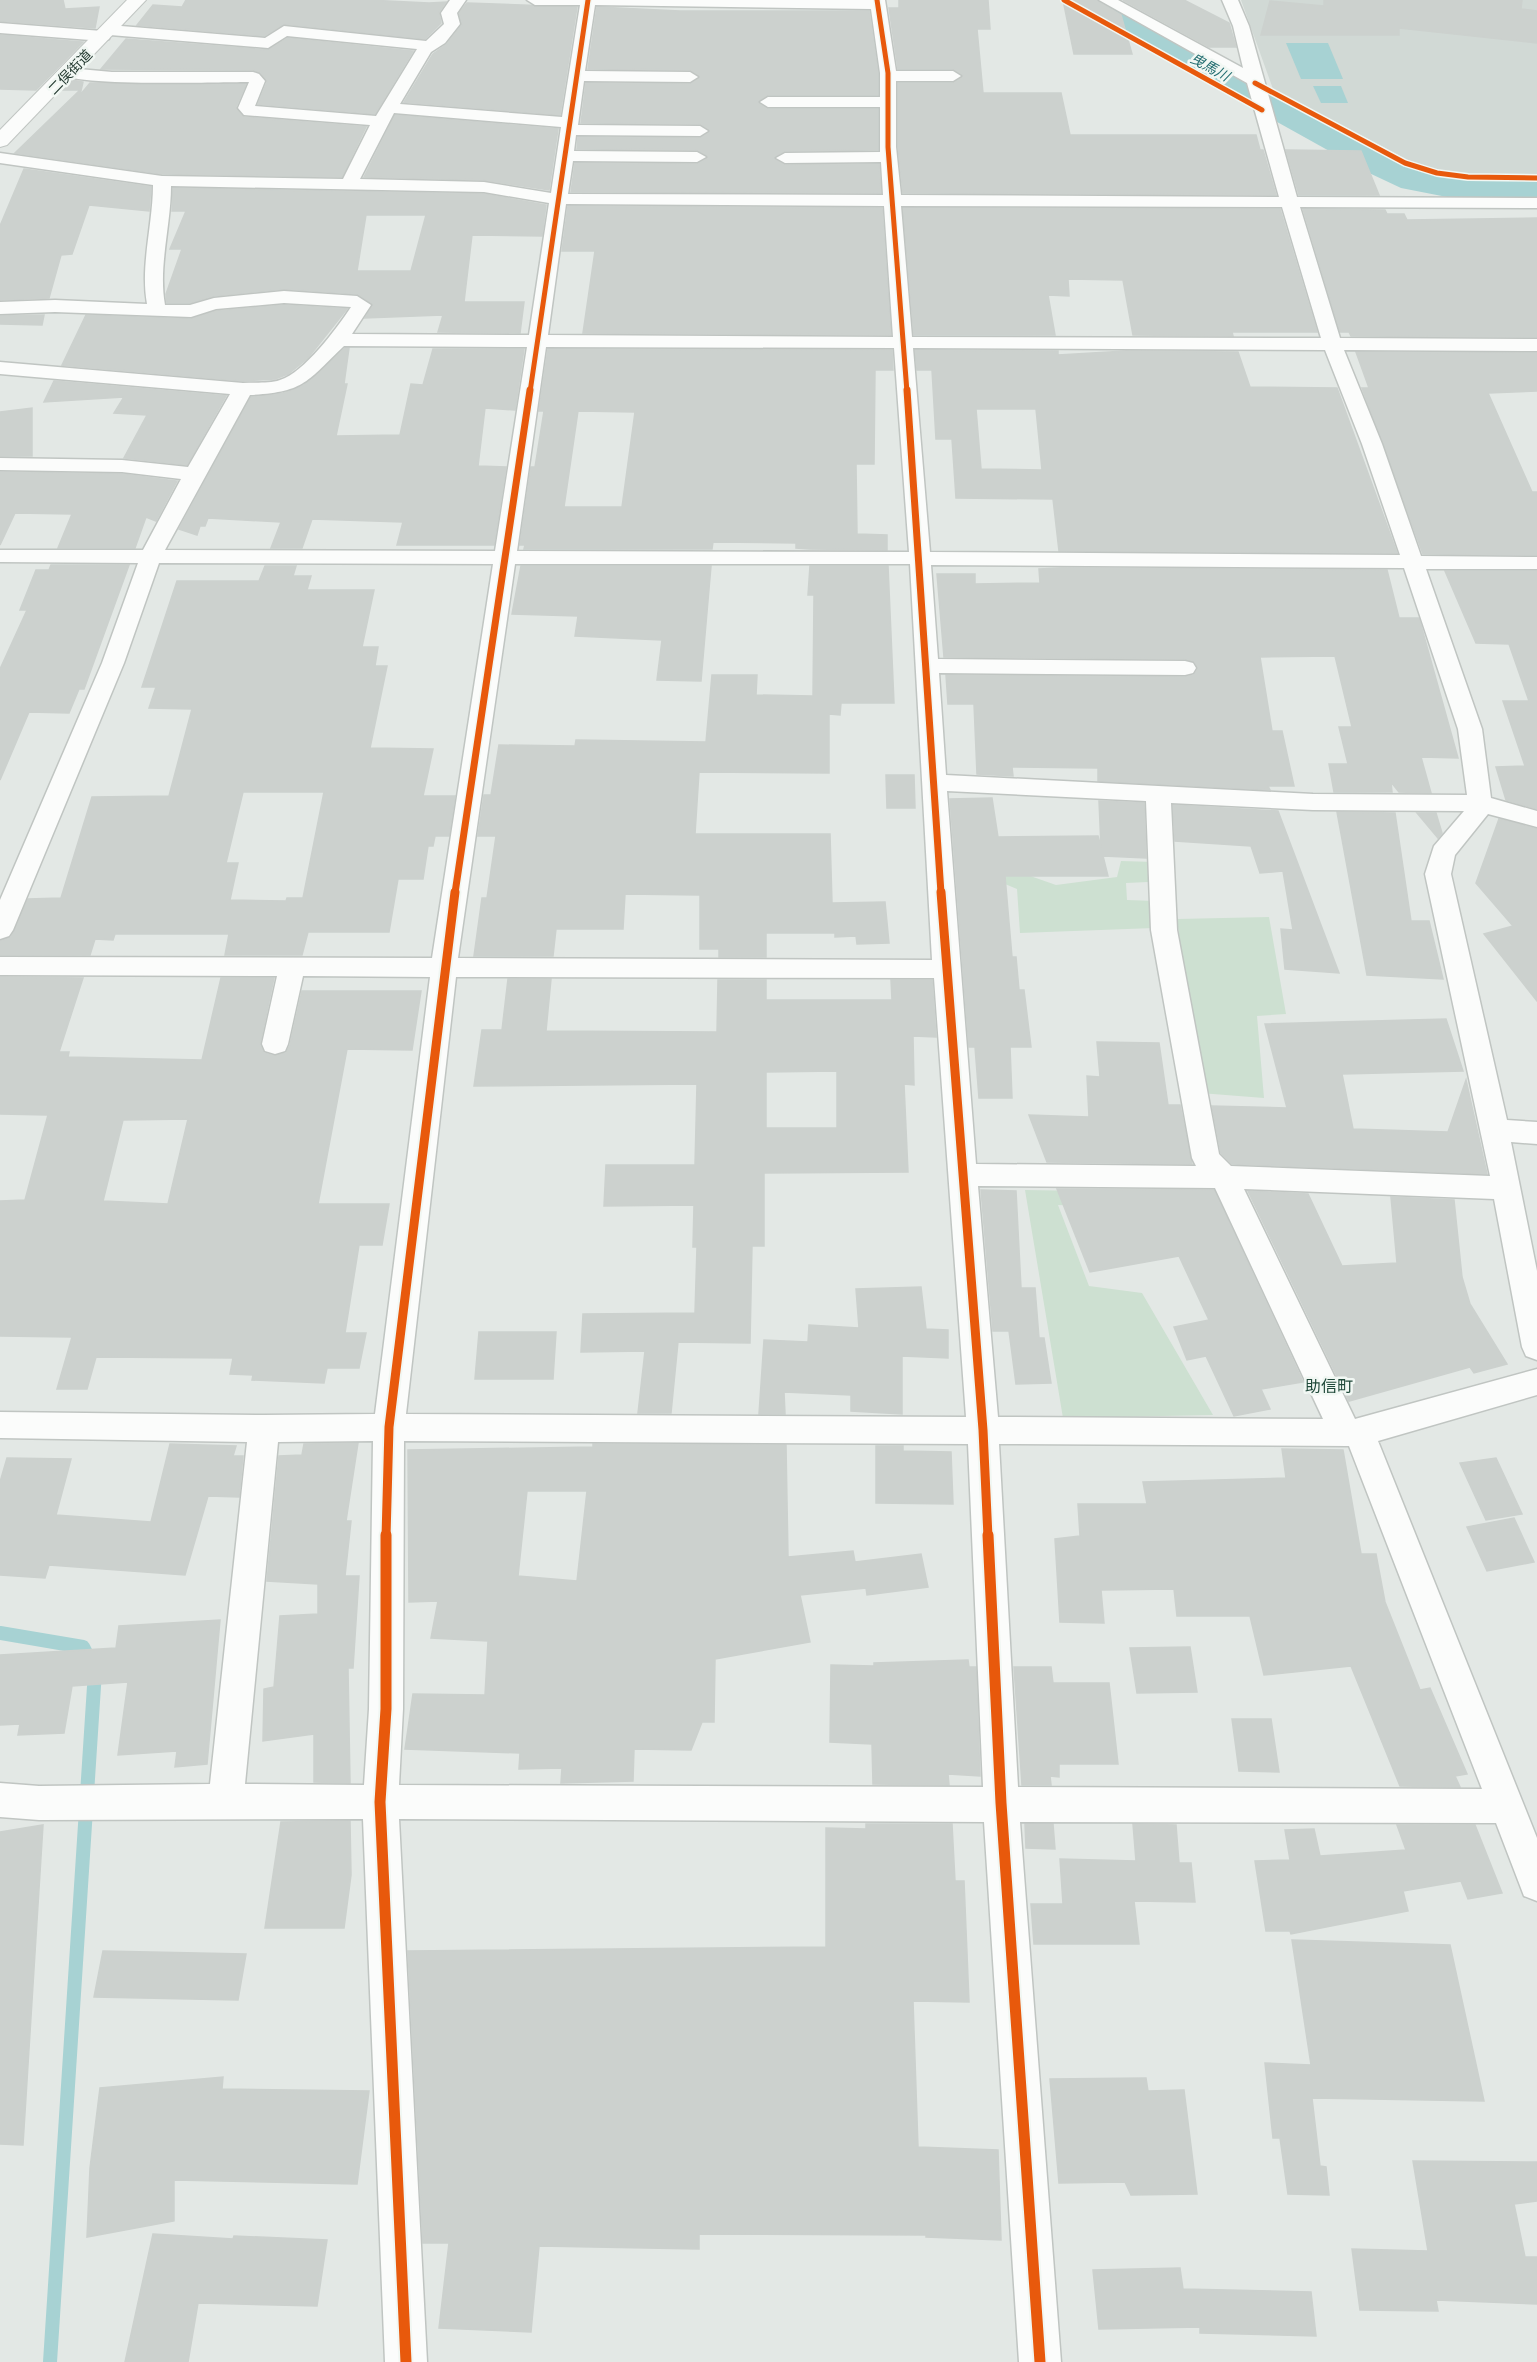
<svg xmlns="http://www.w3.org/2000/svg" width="1537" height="2362" font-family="'Varela Round','Noto Sans JP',sans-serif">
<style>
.built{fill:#d1d9d5}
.green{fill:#cde0d1}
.water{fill:#a7d2d3}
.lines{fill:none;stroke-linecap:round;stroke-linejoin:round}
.stream{stroke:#a7d2d3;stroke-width:14}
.river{fill:#a7d2d3;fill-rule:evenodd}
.building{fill:#ccd1ce;stroke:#ccd1ce;stroke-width:1.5;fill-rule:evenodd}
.minor-casing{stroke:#c0c5c2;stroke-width:3}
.tertiary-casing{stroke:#c0c5c2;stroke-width:2}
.minor{fill:#fbfcfb;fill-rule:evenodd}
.tertiary{fill:#fbfcfb;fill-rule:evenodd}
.cycleway-far3-casing{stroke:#f1f7f3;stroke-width:8}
.cycleway-far2-casing{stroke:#f1f7f3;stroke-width:10}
.cycleway-far1-casing{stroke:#f1f7f3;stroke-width:13}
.cycleway-casing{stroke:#f1f7f3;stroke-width:15}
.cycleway-far3{stroke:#e8590c;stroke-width:5}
.cycleway-far2{stroke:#e8590c;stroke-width:7}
.cycleway-far1{stroke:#e8590c;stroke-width:9}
.cycleway{stroke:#e8590c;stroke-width:11}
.labels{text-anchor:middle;stroke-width:5;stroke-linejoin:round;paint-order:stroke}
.far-water-label{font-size:14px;font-style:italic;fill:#226d70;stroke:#f1f7f3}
.far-street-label{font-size:14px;fill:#233930;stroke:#f1f7f3}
.neighbourhood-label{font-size:16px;fill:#20493a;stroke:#f1f7f3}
</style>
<rect width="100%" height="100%" fill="#e3e8e5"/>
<polygon class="built" points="1241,0 1537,0 1537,175 1465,174 1441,171 1408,160 1273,89"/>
<g class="green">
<polygon points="1121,861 1155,862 1148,882 1126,883 1127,900 1155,901 1154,928 1020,933 1017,889 1005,884 999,865 1056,885 1117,877"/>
<polygon points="1269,917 1286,1014 1257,1016 1264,1098 1200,1093 1177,919"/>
<polygon points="1025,1190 1149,1192 1157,1209 1058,1205 1089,1286 1142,1293 1213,1415 1063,1418"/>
</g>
<g class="water">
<polygon points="1286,43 1328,43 1343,79 1301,79"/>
<polygon points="1313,86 1341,86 1348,103 1321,103"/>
</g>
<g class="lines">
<polyline class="stream" points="0,1633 83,1647 95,1671 50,2362"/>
<polygon class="river" points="1068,0 1112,0 1395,156 1426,169 1447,173 1537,176 1537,200 1447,197 1401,188 1367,172 1073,8"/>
</g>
<g class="building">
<polygon points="0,0 63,0 65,9 99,7 95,28 0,21"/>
<polygon points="186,0 368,0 429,3 446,2 439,12 441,23 425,39 284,24 264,36 137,25 153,5 182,7"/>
<polygon points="899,0 988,0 990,29 977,29 983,93 1061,93 1070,135 1256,135 1260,150 1263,150 1276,195 903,193 898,147 898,83 953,83 963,75 953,69 898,69 889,8 899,8"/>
<polygon points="1063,0 1097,0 1121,15 1132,54 1074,54"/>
<polygon points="1123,0 1184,0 1229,23 1236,47 1209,47"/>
<polygon points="1324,0 1522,0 1521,9 1537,11 1537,43 1399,28 1399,35 1261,35 1270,1 1324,6"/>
<polygon points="467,3 577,7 560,115 404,102 433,54 447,44 462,25 459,13"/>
<polygon points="597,7 680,11 869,11 878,73 878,95 768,95 758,103 768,109 878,109 878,150 785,151 774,159 785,165 879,164 881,193 571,192 575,163 697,164 708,158 697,150 577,149 578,137 700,138 710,132 700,124 581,123 586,83 690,84 700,78 690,70 588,69"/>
<polygon points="0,35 83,42 36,90 0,89"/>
<polygon points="288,38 413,51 375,114 258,104 267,82 261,73 253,70 101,69 126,39 268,50"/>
<polygon points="72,80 83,82 80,95 90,83 246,84 236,107 244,117 366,127 342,177 162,174 15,153 80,90 63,90"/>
<polygon points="395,115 558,129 549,190 484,180 364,177"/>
<polygon points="1286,150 1361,151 1379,195 1299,195"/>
<polygon points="24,169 151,187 149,211 89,205 72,254 61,255 49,298 0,300 0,226"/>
<path d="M173,188L484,194L546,205L542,236L472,235L464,302H524L520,333L438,332L443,315L365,318L373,305L357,294L284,289L214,296L190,303H167L166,294L182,249H170L186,211H172ZM366,215H426L411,271H357Z"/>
<polygon points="568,206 882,208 891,335 583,333 595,251 562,251"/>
<polygon points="903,208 1280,209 1317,332 1232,332 1233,336 1133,335 1123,280 1068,279 1069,296 1048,295 1055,335 914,335"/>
<polygon points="1303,209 1385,210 1387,214 1404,214 1407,220 1537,218 1537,337 1351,336 1349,332 1340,332"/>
<polygon points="284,305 347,309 308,358 288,374 275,379 243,381 62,365 86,315 191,319 216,311"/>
<polygon points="44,315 42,325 0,324 0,316"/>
<polygon points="345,348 349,348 344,384 347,384 336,436 400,435 411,384 423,385 433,349 524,349 515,410 485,408 478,466 506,467 494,545 397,545 403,522 312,519 302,548 271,548 281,522 208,518 205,526 200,526 197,535 179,529 251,397 283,393 304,385"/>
<path d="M548,349L892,350L893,370H875L874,464H856L857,534L887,535V550L810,549L796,548V543L713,542L712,549H524L525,545H520L531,467H535L544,411H539ZM578,411L635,412L622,507H564Z"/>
<path d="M915,350L1058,351V355L1126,351L1238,352L1250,387L1337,388L1397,553L1059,551L1053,499L956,498L952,439H936L932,370H917ZM976,409H1036L1042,470L981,469Z"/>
<polygon points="1356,352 1537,353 1537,391 1488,393 1532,492 1537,492 1537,555 1423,554 1362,388 1369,388"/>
<polygon points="54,381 226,396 187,465 124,458 147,415 114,413 124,397 44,402"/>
<polygon points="32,408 32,456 0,456 0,412"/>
<polygon points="0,472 122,474 177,481 156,521 146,517 135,548 58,548 72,514 15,513 0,545"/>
<polygon points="51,565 129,565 84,689 79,689 69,713 29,712 0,780 0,669 27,610 20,610 36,570 49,570"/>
<path d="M265,566H296L293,576H311L307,590H374L362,647H378L375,666H387L370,748L433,749L423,796H455L449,836H435L433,846H428L423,879H398L389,932H308L302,955H225L229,934H115L113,940L95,939L90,955H0V941L11,937L28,899L61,898L92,797L169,796L192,709L149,708L156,687H142L177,581H259ZM243,792H324L303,898H287L286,901L230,900L238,863H226Z"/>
<polygon points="521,566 711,566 701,681 657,680 662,640 575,636 578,616 512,614"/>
<polygon points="810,566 888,566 894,703 841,703 840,715 829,714 829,773 699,772 695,834 830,834 832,903 885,902 889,943 857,944 856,936 835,937 835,933 766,933 766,957 719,957 719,949 700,949 700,895 625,894 623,929 556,929 553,956 474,956 482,898 487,898 496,836 478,836 484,795 491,795 499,745 575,746 576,740 706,742 712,675 757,675 756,695 813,696 814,595 808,595"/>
<polygon points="1061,568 1387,570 1399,618 1419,618 1458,758 1421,757 1431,793 1399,792 1391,782 1392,792 1334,792 1329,764 1348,764 1339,727 1352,727 1335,656 1260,657 1272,731 1282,731 1294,786 1268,786 1270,790 1098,781 1098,768 1012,767 1013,776 977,774 974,704 948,704 946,675 1185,677 1194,675 1198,669 1195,662 1185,659 944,657 937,574 975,574 975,584 1040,583 1039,569"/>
<polygon points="1445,571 1537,571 1537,809 1506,800 1496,767 1525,766 1503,701 1529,701 1509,644 1476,643"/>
<polygon points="886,775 914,775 915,808 887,808"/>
<polygon points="992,798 998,837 1098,836 1101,847 1099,801 1144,803 1146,858 1103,856 1108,876 1005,876 1012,957 1016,957 1019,990 1024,990 1031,1047 1010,1047 1012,1098 979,1098 975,1047 969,1047 950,799"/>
<polygon points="1173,805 1278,811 1339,973 1285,969 1281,929 1293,930 1283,871 1260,873 1251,846 1175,841"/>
<polygon points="1337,812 1395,813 1411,921 1429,921 1443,979 1367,975"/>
<polygon points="1417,813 1436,813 1442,833 1438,838"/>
<polygon points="1499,819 1537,829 1537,1001 1484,934 1513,926 1476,883"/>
<path d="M0,977L83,978L59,1052H69L68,1057L202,1060L221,978H274L260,1044L264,1053L274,1056L286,1053L290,1045L302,991H421L412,1050L347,1049L318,1204H389L382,1245H359L345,1333H366L359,1368H327L324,1383L252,1380L253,1375L230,1374L233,1358L96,1357L87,1389H57L72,1337L0,1336V1201L25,1200L48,1115L0,1114ZM188,1119L168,1204L103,1201L123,1120Z"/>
<path d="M508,979H551L546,1031L717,1032L718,980H766V1000H892L891,980H932L936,1037L913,1036L914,1085L904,1084L908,1172L764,1173V1246H752L750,1343L678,1342L671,1413H638L645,1351L581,1352L583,1314L695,1313L697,1247H693L694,1205L604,1206L606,1165H695L697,1084L474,1086L482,1030H502ZM837,1071V1128H766V1072Z"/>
<polygon points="1446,1019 1463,1071 1342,1074 1353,1129 1448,1132 1466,1080 1487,1174 1232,1164 1221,1153 1212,1106 1287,1108 1265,1024"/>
<polygon points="1097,1042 1159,1043 1168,1105 1180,1105 1192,1164 1047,1162 1029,1115 1089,1117 1087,1076 1100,1077"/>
<polygon points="1057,1189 1214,1190 1303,1382 1261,1389 1270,1409 1234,1416 1206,1356 1187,1360 1174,1327 1209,1320 1179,1256 1090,1272"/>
<polygon points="981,1190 1016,1191 1021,1288 1035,1288 1039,1338 1044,1338 1051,1383 1016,1384 1009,1331 993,1331"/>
<polygon points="1248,1191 1308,1194 1342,1266 1397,1263 1391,1197 1454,1200 1462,1277 1470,1304 1507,1364 1474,1373 1470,1367 1349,1401"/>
<polygon points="921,1287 926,1329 948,1330 948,1358 902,1356 902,1414 851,1411 851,1395 784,1392 785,1414 759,1414 764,1340 808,1342 809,1325 859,1328 856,1289"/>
<polygon points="479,1332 556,1332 553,1379 475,1379"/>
<polygon points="358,1443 346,1521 351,1521 345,1576 359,1576 353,1668 348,1668 350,1783 314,1782 314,1734 263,1741 264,1689 274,1687 280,1616 318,1614 318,1584 267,1581 279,1456 302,1455 304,1444"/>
<polygon points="170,1444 236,1446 233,1456 243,1456 239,1497 208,1496 185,1575 49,1565 45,1578 0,1575 0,1482 7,1458 71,1459 56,1515 151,1522"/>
<path d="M593,1444L786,1445L788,1557L853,1551L855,1562L921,1554L928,1587L867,1595L866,1588L800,1595L810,1642L715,1659L714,1722H702L691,1750L634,1749L633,1781L561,1783L562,1768L519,1769L520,1753L405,1749L413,1694L485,1695L488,1641L431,1638L438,1601L409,1602L408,1450L593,1447ZM527,1491H587L577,1581L518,1576Z"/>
<polygon points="876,1446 903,1446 903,1451 951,1452 953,1504 876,1503"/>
<polygon points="1282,1449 1343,1450 1361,1554 1376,1554 1385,1602 1420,1690 1430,1688 1467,1774 1455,1776 1460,1787 1400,1786 1351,1666 1264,1675 1250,1616 1177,1616 1174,1589 1101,1590 1104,1623 1060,1622 1055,1539 1080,1536 1078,1504 1147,1504 1143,1482 1286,1478"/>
<polygon points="1496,1458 1522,1514 1486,1520 1460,1463"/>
<polygon points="1514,1518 1534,1562 1487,1571 1467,1527"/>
<polygon points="220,1620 207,1764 175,1767 177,1751 118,1755 128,1682 72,1686 64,1733 18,1735 20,1724 0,1725 0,1655 116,1648 119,1626"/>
<polygon points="1190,1647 1197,1692 1137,1693 1130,1648"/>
<polygon points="968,1660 969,1667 976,1667 980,1776 948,1774 949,1785 873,1784 872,1744 830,1742 831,1665 874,1666 874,1663"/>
<polygon points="1014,1667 1051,1667 1053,1683 1109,1683 1118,1764 1059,1764 1059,1777 1050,1776 1051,1785 1022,1785"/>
<polygon points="1232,1719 1271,1719 1279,1772 1239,1771"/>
<polygon points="350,1821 351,1875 344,1928 265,1928 281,1822"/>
<polygon points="866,1824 952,1824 955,1881 964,1881 969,2002 913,2001 918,2147 998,2150 1001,2240 926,2237 926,2235 699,2234 699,2249 539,2246 531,2332 439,2328 449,2243 423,2243 408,1951 826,1947 826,1828 866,1829"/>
<polygon points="1025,1824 1053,1824 1055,1849 1026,1848"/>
<polygon points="1133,1824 1176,1825 1179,1863 1191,1863 1195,1902 1134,1901 1139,1944 1034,1944 1031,1904 1063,1904 1060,1859 1136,1861"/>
<polygon points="43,1825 23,2145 0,2144 0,1832"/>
<polygon points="1397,1825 1475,1825 1502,1893 1468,1899 1461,1881 1403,1891 1408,1911 1291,1934 1290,1931 1266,1931 1255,1861 1290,1860 1285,1830 1314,1829 1320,1856 1406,1850"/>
<polygon points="1292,1940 1450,1945 1484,2101 1312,2098 1320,2166 1326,2167 1329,2195 1288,2194 1280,2138 1273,2138 1265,2063 1311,2065"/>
<polygon points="103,1951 246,1954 238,2000 94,1997"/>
<polygon points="223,2077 222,2089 369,2091 357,2184 174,2180 174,2221 87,2237 90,2168 100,2088"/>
<polygon points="1146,2078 1148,2091 1184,2090 1197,2194 1131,2195 1125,2182 1059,2183 1050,2079"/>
<polygon points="1413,2161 1537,2162 1537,2201 1514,2204 1525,2257 1537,2257 1537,2304 1436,2300 1438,2311 1360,2310 1352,2249 1428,2251"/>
<polygon points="153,2234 233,2239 234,2236 327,2240 317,2306 198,2303 188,2362 125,2362"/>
<polygon points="1180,2268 1183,2289 1311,2292 1316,2336 1200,2333 1200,2327 1099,2329 1093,2270"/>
</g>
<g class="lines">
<defs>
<path id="minor" d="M450,0H466L457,13L460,24L445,43L431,52L400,104L562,117L580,5H535L527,0H885L896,71H953L961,76L953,81H896V147L901,195L1279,197L1247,83L1099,0H1118L1243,68L1233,26L1222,0H1238L1249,26L1297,197L1537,198V208L1300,207L1340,338L1537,339V351L1344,350L1382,444L1421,556L1537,557V569H1426L1482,729L1491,798L1537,811V827L1488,814L1455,855L1451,874L1507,1120L1537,1122V1144L1511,1142L1537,1271V1360L1526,1356L1522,1347L1494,1199L1244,1189L1355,1419L1537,1369V1395L1378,1441L1537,1838V1901L1524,1896L1496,1823L1020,1822L1061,2362H1019L984,1822L399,1819L427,2362H385L363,1819L39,1820L0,1817V1783L39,1786L210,1784L247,1442L0,1438V1412L264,1415L375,1414L430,977L303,976L288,1044L285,1051L275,1054L265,1051L262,1044L277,976L0,975V957L432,958L493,564L159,563L124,663L13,930L9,936L0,939V900L102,663L138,563L0,562V550H143L181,479L122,472L0,470V458L122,460L188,467L230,394L0,374V362L243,383C255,382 269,384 280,380C304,373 337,328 351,307L284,303L216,309L191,317L55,312L0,314V302L55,300L147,304C140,266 153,224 153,185L0,163V153L162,176L343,179L370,125L244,115L238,108L249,82C222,82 71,87 60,73L68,68L112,72H253L259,74L265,81L255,106L376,116L417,49L287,36L268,48L110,35L109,39L103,41L0,33V23L102,31L103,27L109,25L265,38L284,26L426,41L444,24L441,13ZM595,5L871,9L880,73V97H768L760,102L768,107H880V152L785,153L776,158L785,163L881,162L883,195L568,194L573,161L697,162L706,157L697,152L574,151L576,135L700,136L708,131L700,126L578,125L584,81L690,82L698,77L690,72L585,71ZM394,113L561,127L551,193L484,182L360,179ZM171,186L484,192L549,203L529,335L352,334L371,305L357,296L284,291L214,298L190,305H165C158,267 171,225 171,186ZM566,204L884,206L893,337L548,335ZM901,206L1282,207L1321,338L912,337ZM344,346L527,347L495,551L165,550L250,395C305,392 306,382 344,346ZM546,347L894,348L909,552L517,551ZM913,348L1325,350L1362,444L1400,555L930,552ZM515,564H910L932,960L458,958ZM931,565L1404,568L1458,729L1467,795L1313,794L946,775L939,673L1185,675L1193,673L1196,668L1193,663L1185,661L938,659ZM947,791L1146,801L1151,930L1192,1158L1196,1166L976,1164ZM1171,803L1313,810L1464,811L1434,846L1425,874L1490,1176L1231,1166L1219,1154L1177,930ZM456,977L934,978L966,1417L406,1414ZM978,1186L1215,1188L1323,1419L998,1417ZM373,1441L369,1709L364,1785L245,1784L278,1442ZM404,1441L968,1444L983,1787L399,1785L403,1709ZM999,1444L1349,1446L1482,1789L1018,1787Z"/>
<polygon id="tertiary" points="127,0 146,0 7,145 0,147 0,130"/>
</defs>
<use href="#minor" class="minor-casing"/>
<use href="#tertiary" class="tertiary-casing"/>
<use href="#minor" class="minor"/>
<use href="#tertiary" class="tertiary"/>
<defs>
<g id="cycleway-far3">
<polyline points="877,0 888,73 888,147 907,392"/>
<polyline points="1064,0 1262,110"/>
<polyline points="1255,83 1405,163 1437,173 1468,177 1537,178"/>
<polyline points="530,392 588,0"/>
</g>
<g id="cycleway-far2">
<polyline points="907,390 941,893"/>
<polyline points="455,893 530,390"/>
</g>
<g id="cycleway-far1">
<polyline points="941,892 983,1430 988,1537"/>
<polyline points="386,1537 389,1427 455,892"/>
</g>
<g id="cycleway">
<polyline points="386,1535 386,1709 380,1802 406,2362"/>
<polyline points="988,1535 1001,1803 1040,2362"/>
</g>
</defs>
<use href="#cycleway-far3" class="cycleway-far3-casing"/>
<use href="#cycleway-far2" class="cycleway-far2-casing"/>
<use href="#cycleway-far1" class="cycleway-far1-casing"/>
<use href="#cycleway" class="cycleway-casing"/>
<use href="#cycleway-far3" class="cycleway-far3"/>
<use href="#cycleway-far2" class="cycleway-far2"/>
<use href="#cycleway-far1" class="cycleway-far1"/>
<use href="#cycleway" class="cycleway"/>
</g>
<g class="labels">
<g class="far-water-label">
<text transform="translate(1210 67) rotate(29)" y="5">曳馬川</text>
</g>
<g class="far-street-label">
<text transform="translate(70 72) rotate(-46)" y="5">二俣街道</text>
</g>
<g class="neighbourhood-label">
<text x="1329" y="1392">助信町</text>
</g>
</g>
</svg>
